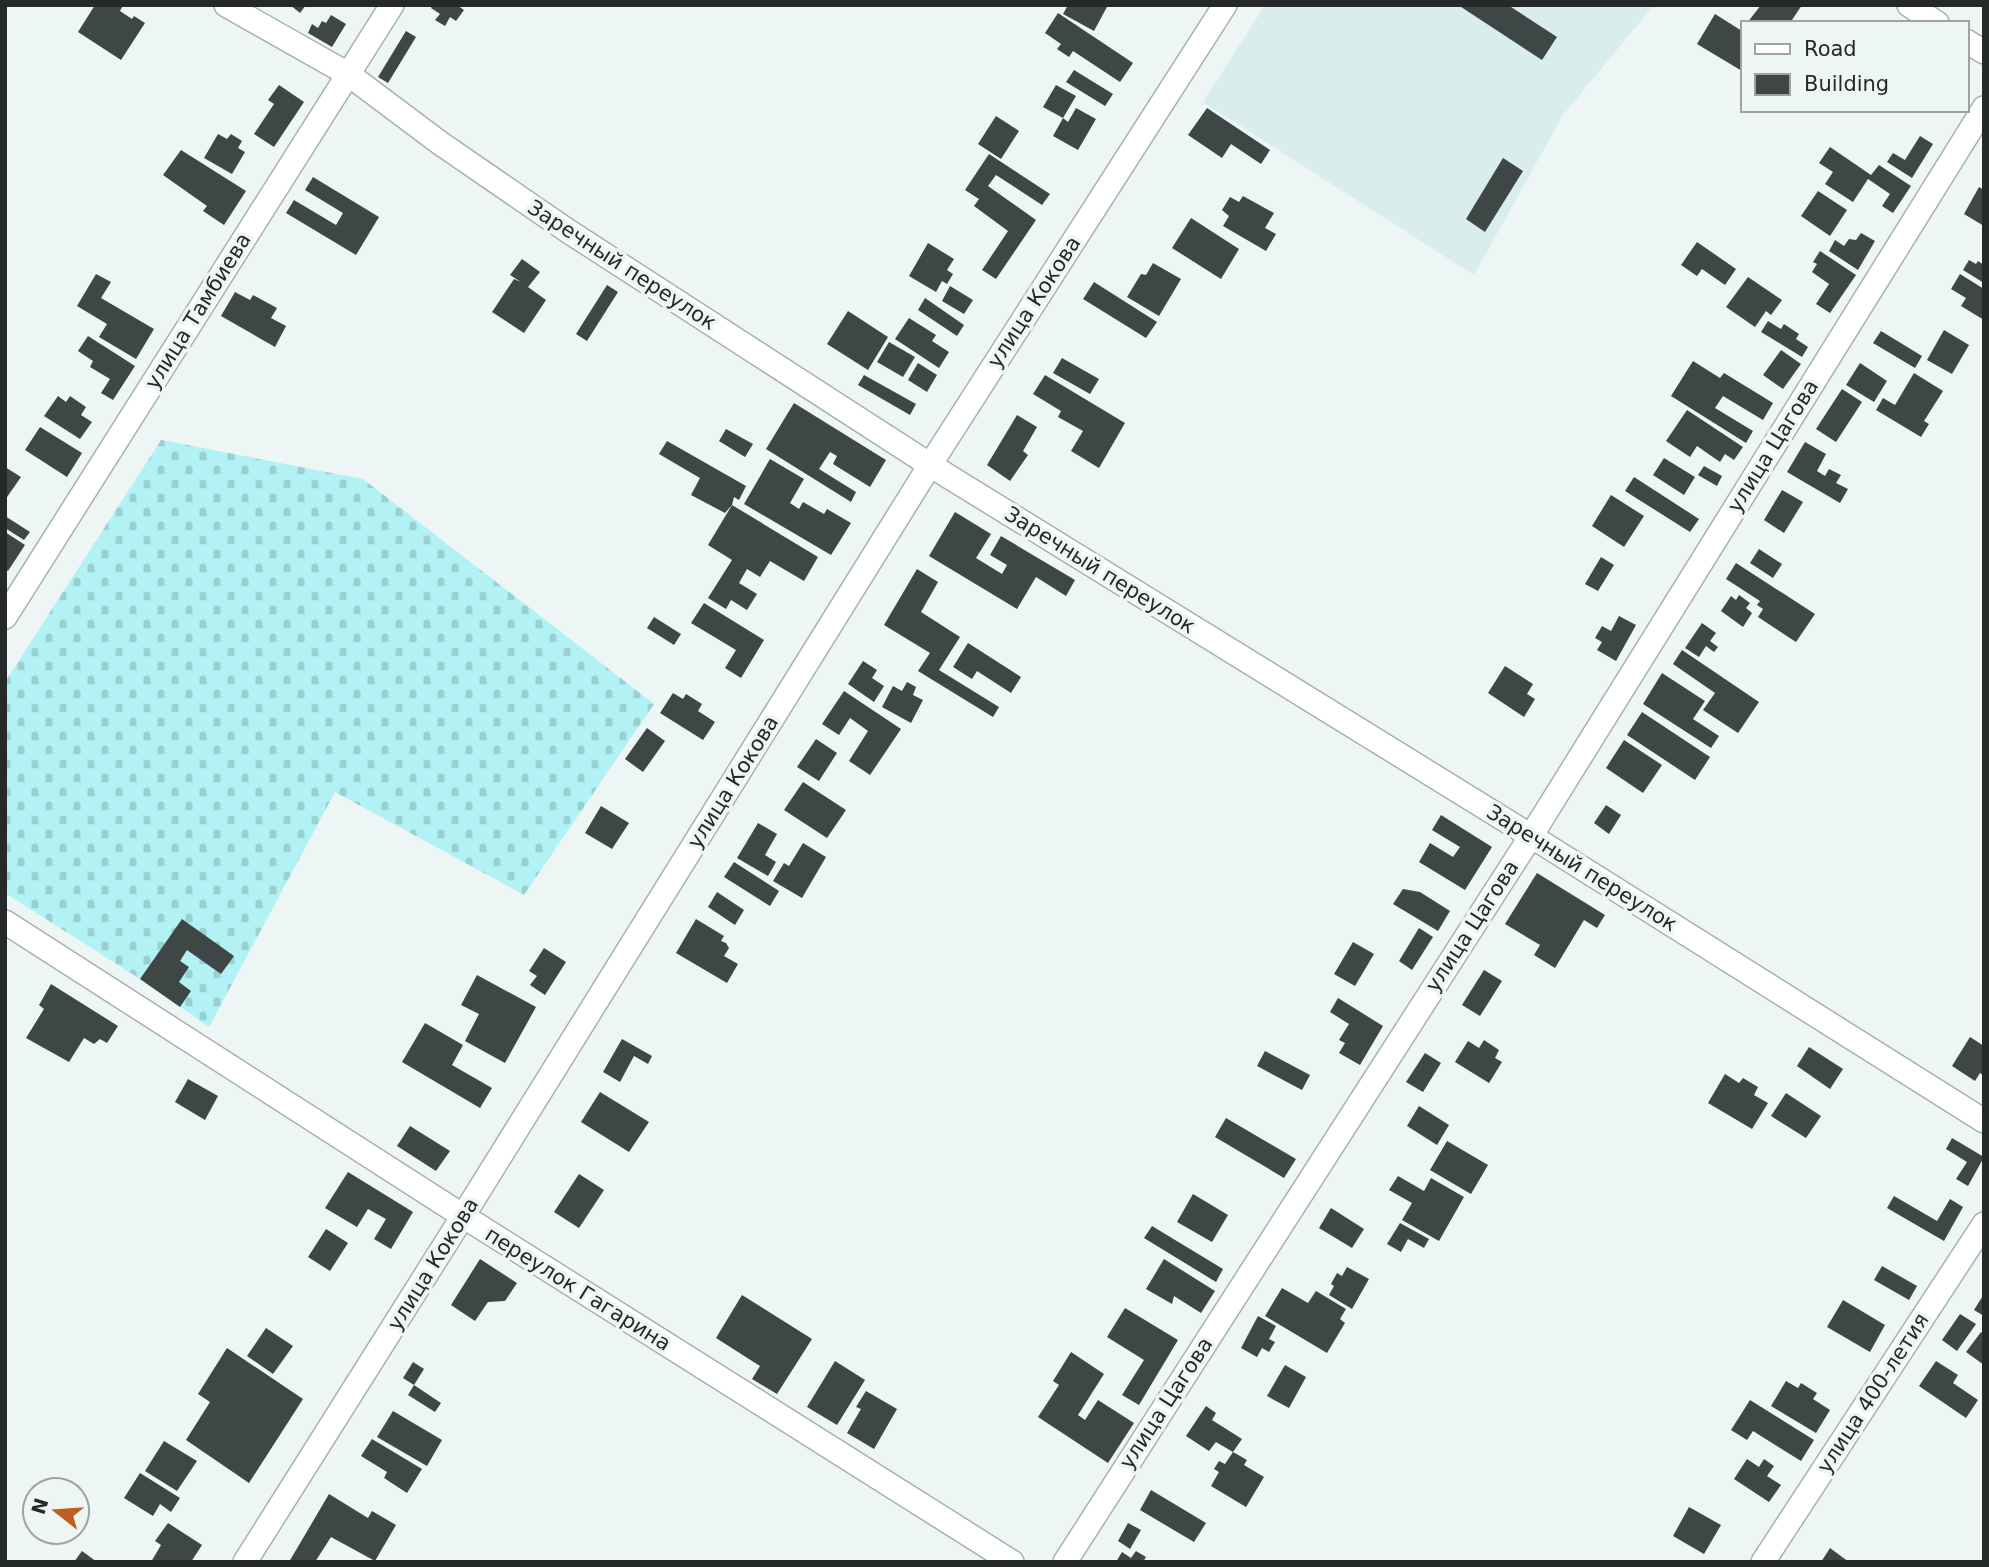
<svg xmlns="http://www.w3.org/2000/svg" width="1989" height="1567" font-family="'DejaVu Sans',sans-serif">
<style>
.built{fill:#daeded}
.cemetery{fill:url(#cemetery-stones)}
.building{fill:#3f4646}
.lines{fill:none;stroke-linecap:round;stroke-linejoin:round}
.minor-casing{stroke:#a8b0b1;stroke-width:26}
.minor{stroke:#fff;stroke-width:23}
.labels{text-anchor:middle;stroke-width:7;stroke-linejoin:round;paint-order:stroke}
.street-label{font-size:21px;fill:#252929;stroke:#edf5f5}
</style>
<defs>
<pattern id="cemetery-stones" width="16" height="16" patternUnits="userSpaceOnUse" patternTransform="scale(1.75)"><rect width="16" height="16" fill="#b2f2f4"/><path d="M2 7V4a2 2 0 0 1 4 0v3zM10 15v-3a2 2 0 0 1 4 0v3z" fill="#99d0d1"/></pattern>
</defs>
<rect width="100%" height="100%" fill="#edf5f5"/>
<polygon class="built" points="1265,5 1654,5 1563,115 1474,275 1203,102"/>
<polygon class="cemetery" points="161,440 363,479 654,704 524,895 335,792 209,1027 140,979 5,893 5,682"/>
<g class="building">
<polygon points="95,5 123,5 120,11 132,19 134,16 145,23 121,60 78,32"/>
<polygon points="290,5 306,5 300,13"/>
<polygon points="433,5 457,5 464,10 456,21 450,17 445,26 435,20 440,14 431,8"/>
<polygon points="1068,5 1108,5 1094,31 1063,14"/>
<polygon points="1458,5 1508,5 1557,37 1542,60"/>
<polygon points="1761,5 1802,5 1790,23 1747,23"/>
<polygon points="1058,13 1133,63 1120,82 1073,51 1069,57 1057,49 1061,44 1045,33"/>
<polygon points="1715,14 1742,31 1742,71 1697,44"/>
<polygon points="331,15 346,24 332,47 308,33 312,24 318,28 322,21 326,23"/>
<polygon points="406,31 416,37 388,83 378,77"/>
<polygon points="1074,70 1113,94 1105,106 1066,82"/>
<polygon points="279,85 304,102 274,147 254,134 274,104 268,100"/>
<polygon points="1056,85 1076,96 1063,118 1043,107"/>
<polygon points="1076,108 1096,119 1078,150 1053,136 1063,118 1068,122"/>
<polygon points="1207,108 1270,150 1261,164 1231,144 1222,158 1188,135"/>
<polygon points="996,116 1019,131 1001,159 978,144"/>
<polygon points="218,134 227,139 231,134 242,141 238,148 245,152 232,174 204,158"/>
<polygon points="1920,136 1933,144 1912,178 1887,162 1893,153 1905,160"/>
<polygon points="1830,147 1871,175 1879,165 1911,186 1893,213 1882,206 1890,194 1868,179 1853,202 1825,184 1833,172 1819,163"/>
<polygon points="181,150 246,191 224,225 203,211 207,206 163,175"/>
<polygon points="989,154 1050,194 1042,205 996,175 988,186 1036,220 996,279 982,270 1008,231 974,206 979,199 965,190"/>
<polygon points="1503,158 1523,171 1485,232 1466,219"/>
<polygon points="313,177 379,217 356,255 286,213 294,200 336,225 343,213 305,190"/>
<polygon points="1979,187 1984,190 1984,226 1964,214"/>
<polygon points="1818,191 1847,210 1830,236 1801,216"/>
<polygon points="1243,196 1274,213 1265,228 1276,234 1266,251 1223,226 1229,216 1222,210 1230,197 1239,202"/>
<polygon points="1191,218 1239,249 1221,279 1172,248"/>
<polygon points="1861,233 1875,241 1858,270 1829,251 1835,240 1844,246 1849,239 1856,240"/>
<polygon points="1697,242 1736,269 1725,285 1702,269 1697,276 1681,265"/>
<polygon points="928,243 954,259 947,270 953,274 947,284 942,281 936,292 909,276"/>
<polygon points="1820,251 1856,275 1830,313 1816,304 1829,284 1812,272 1817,264 1813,262"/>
<polygon points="522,259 540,272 528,287 546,300 524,333 492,312 514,279 521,282 510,275"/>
<polygon points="1969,260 1976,264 1978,261 1984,265 1984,283 1963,270"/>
<polygon points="1153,263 1181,279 1159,316 1127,297 1141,274 1146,275"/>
<polygon points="96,274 111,282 101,298 154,329 136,359 99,337 107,324 77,306"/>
<polygon points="1960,274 1984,289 1984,320 1961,306 1966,298 1951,289"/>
<polygon points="1748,277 1782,300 1771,315 1766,311 1755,327 1726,307"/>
<polygon points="1094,282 1157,322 1146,338 1083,299"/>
<polygon points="607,285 618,292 587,341 576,334"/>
<polygon points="950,286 973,300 964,314 942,301"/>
<polygon points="235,292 250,300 253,295 277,308 271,318 286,326 275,347 221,316"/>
<polygon points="925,298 964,325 957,336 918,310"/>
<polygon points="848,311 888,337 868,370 827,344"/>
<polygon points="909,318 936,335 932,341 949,352 939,368 895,339"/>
<polygon points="1768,321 1781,329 1784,324 1799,334 1796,339 1808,347 1802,357 1761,332"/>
<polygon points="1944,330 1969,345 1952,374 1927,360"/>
<polygon points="1881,331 1922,356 1915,368 1873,343"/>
<polygon points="88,336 135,366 113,400 101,393 110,379 90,367 93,361 78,351"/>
<polygon points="889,342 915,357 903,377 877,362"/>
<polygon points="1781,350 1801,364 1783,389 1763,375"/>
<polygon points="1062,358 1099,379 1090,394 1053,373"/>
<polygon points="1693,361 1720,378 1724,373 1773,403 1763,420 1723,396 1715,408 1753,431 1746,443 1671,396"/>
<polygon points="918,363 937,375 927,392 908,380"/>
<polygon points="1860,363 1887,381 1874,402 1846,385"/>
<polygon points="1914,373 1943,391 1924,421 1929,424 1921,437 1876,410 1883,398 1895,405"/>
<polygon points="864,375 916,404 910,415 858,385"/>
<polygon points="1045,375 1125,423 1099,468 1071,451 1083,431 1058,417 1061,411 1033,394"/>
<polygon points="1842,389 1862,402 1836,442 1816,429"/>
<polygon points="58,396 66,402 70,396 86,407 81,415 92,422 80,439 44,416"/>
<polygon points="794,403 886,460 870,487 833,464 837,456 830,452 819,469 856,492 851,502 766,449"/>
<polygon points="1687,410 1743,447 1734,460 1725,454 1720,462 1697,446 1690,457 1666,441"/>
<polygon points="1017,415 1037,427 1023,451 1028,455 1010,481 987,465"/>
<polygon points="40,427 82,453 67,477 25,450"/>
<polygon points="726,429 753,444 745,457 719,441"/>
<polygon points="667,441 746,486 739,500 734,497 732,505 725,513 691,495 700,478 659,454"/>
<polygon points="1805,442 1826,454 1817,471 1825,476 1829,469 1841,475 1836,483 1848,489 1840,503 1787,472"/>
<polygon points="1664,458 1695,477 1684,495 1653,475"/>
<polygon points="770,459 804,479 790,503 799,509 803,502 824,514 827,509 851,523 831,555 744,504"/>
<polygon points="1704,466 1722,476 1717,486 1698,475"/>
<polygon points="5,467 21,477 5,500"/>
<polygon points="1634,477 1699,519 1690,532 1625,491"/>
<polygon points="1782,490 1803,502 1784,533 1764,520"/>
<polygon points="1611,495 1644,516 1624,547 1592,526"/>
<polygon points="732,505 818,557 804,581 770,561 760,577 747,569 739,583 757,594 747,610 731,600 726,609 708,598 732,560 708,545"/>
<polygon points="955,512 991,534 976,558 1002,574 1007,565 990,555 1001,536 1075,580 1066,596 1036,577 1017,609 929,556"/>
<polygon points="5,516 30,532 24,540 5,528"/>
<polygon points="5,532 25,545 8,571 5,569"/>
<polygon points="1759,549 1782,564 1773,578 1750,563"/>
<polygon points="1601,557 1614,565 1598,591 1585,584"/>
<polygon points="1736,563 1815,614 1796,642 1758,617 1763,609 1757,605 1760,601 1726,579"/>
<polygon points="917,569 938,582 921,612 960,637 939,670 999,707 993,717 918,671 930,653 884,625"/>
<polygon points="1739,595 1750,603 1746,608 1752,613 1743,627 1721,611 1731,596 1736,600"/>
<polygon points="704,603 764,640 741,678 725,668 736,650 691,623"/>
<polygon points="1619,616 1636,625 1616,661 1597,650 1602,642 1595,638 1602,626 1611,631"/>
<polygon points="654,617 681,634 674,645 647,628"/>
<polygon points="1702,623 1716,633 1710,641 1718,647 1714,652 1706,646 1699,657 1685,648"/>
<polygon points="968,643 1021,677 1011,693 977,671 972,679 953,667"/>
<polygon points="1682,650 1759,702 1738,733 1703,710 1715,693 1673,664"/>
<polygon points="863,661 877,670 872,678 884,686 874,702 848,684"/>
<polygon points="1505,666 1533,684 1527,694 1535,699 1524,717 1488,693"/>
<polygon points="1662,673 1705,701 1693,719 1719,736 1711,748 1643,704"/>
<polygon points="907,682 916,687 913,695 923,700 911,723 882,707 893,686 902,691"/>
<polygon points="844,691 901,729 870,775 849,761 868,731 850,718 839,735 822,724"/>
<polygon points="673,693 683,699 686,694 702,704 698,711 715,722 703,740 660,713"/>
<polygon points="1642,712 1710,757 1695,780 1627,735"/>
<polygon points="647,728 665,741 643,772 625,759"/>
<polygon points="816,739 837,753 819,781 797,767"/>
<polygon points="1624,740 1662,765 1643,793 1606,768"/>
<polygon points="803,782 846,810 827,838 784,810"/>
<polygon points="1606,805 1621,815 1609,834 1594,823"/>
<polygon points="601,806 629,823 612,849 585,833"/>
<polygon points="1441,815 1492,847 1465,890 1419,862 1430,843 1453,857 1460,847 1432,830"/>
<polygon points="758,823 777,834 765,855 776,862 768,876 737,858"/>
<polygon points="803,843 826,857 802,898 773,881 784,863 789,866"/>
<polygon points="734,862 779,891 770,906 724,877"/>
<polygon points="1537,873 1605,915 1597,928 1584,920 1555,968 1534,955 1540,945 1505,924"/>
<polygon points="1403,889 1420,892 1450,911 1438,931 1393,904"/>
<polygon points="717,892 744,910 735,925 708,907"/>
<polygon points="182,919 234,956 221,974 187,950 180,961 189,967 179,982 191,991 180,1007 140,979"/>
<polygon points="696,919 724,936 721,941 726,943 729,948 724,956 738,964 727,983 676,953"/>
<polygon points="1419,928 1433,937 1412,970 1399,961"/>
<polygon points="1353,942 1374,954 1355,986 1334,974"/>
<polygon points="544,948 566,962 545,995 530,985 537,976 529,971"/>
<polygon points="1484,970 1502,981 1480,1016 1462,1005"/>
<polygon points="477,975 536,1007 505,1063 465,1041 479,1014 461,1005"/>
<polygon points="51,984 118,1026 107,1043 100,1039 94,1044 84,1038 69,1062 26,1038 44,1009 39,1005"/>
<polygon points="1338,998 1383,1026 1360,1065 1339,1053 1345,1043 1339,1040 1349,1024 1330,1012"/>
<polygon points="425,1023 463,1045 452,1065 492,1088 480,1108 402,1062"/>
<polygon points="1970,1037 1984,1046 1984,1076 1980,1073 1975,1081 1952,1066"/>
<polygon points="622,1039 652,1056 648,1064 634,1056 620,1082 603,1072"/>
<polygon points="1484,1040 1499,1050 1495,1058 1502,1062 1489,1083 1455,1062 1468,1041 1479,1048"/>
<polygon points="1809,1047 1843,1069 1830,1089 1797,1066"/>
<polygon points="1265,1051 1310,1075 1302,1090 1257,1066"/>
<polygon points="1425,1053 1441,1063 1423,1092 1406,1082"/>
<polygon points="1725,1074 1739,1083 1743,1078 1758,1087 1754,1095 1768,1103 1752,1129 1708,1103"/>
<polygon points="188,1079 218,1096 205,1120 175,1102"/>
<polygon points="600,1092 649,1122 629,1152 581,1122"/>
<polygon points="1786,1093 1821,1116 1806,1138 1771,1116"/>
<polygon points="1419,1106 1449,1125 1437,1145 1407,1126"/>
<polygon points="1226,1118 1296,1159 1284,1178 1215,1137"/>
<polygon points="410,1126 450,1151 436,1171 397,1146"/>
<polygon points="1952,1138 1984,1157 1968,1186 1956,1179 1967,1162 1946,1149"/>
<polygon points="1447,1141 1488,1165 1471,1194 1430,1170"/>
<polygon points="348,1172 413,1212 391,1249 374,1239 386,1219 368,1209 357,1227 325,1208"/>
<polygon points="579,1174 604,1190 579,1228 554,1212"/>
<polygon points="1398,1176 1424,1191 1431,1178 1464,1197 1439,1241 1402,1220 1412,1203 1389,1190"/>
<polygon points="1193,1194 1228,1215 1212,1242 1177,1222"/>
<polygon points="1894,1196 1937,1221 1950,1199 1963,1207 1944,1241 1887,1208"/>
<polygon points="1331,1208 1364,1229 1352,1248 1319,1228"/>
<polygon points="1400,1223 1429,1239 1424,1248 1408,1239 1401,1252 1387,1244"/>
<polygon points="1152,1226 1223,1269 1216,1282 1144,1238"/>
<polygon points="326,1229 348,1243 330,1271 308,1257"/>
<polygon points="480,1259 517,1283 505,1301 488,1302 475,1321 451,1305"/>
<polygon points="1164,1259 1215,1291 1201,1313 1174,1296 1172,1304 1146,1289"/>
<polygon points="1882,1266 1917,1286 1909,1300 1874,1280"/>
<polygon points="1347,1267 1369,1279 1352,1309 1329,1295 1334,1286 1331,1284 1337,1273 1342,1276"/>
<polygon points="1282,1288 1308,1303 1316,1291 1346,1309 1340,1319 1345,1323 1327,1353 1265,1316"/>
<polygon points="1984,1294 1984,1316 1974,1310"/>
<polygon points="742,1295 812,1339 777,1394 752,1379 760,1366 716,1338"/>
<polygon points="1843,1300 1885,1325 1870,1352 1827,1327"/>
<polygon points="1125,1308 1178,1340 1139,1405 1122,1395 1144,1360 1107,1337"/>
<polygon points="1960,1314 1976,1324 1957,1351 1942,1340"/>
<polygon points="1258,1316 1276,1326 1269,1339 1275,1342 1269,1352 1262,1348 1257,1357 1241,1348"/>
<polygon points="266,1328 293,1346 273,1374 247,1356"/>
<polygon points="1981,1332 1984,1334 1984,1365 1966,1352"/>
<polygon points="227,1348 303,1399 249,1483 186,1440 210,1402 198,1394"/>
<polygon points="1071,1352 1104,1374 1078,1415 1085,1420 1098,1400 1134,1423 1108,1463 1038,1417 1059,1385 1053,1381"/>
<polygon points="835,1361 865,1380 837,1425 807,1407"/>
<polygon points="1936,1361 1958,1375 1953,1383 1978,1400 1966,1418 1919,1386"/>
<polygon points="413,1362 424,1369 414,1385 403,1378"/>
<polygon points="1285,1365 1306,1377 1289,1408 1267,1396"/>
<polygon points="1786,1381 1798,1388 1801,1383 1817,1393 1813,1399 1830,1410 1816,1433 1771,1406"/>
<polygon points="414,1385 441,1403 435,1412 408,1395"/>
<polygon points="866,1391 897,1409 874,1449 847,1433 861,1409 856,1407"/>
<polygon points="1750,1400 1814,1440 1801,1461 1753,1431 1747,1440 1731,1430"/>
<polygon points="1206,1406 1216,1413 1212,1420 1242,1439 1233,1452 1216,1442 1209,1451 1186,1436"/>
<polygon points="393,1411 442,1440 427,1466 377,1437"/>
<polygon points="372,1439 422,1469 407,1493 384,1478 387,1472 361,1456"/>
<polygon points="164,1441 197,1461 177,1491 145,1471"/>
<polygon points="1233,1452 1247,1460 1244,1465 1264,1477 1246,1507 1211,1486 1219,1472 1214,1469 1219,1461 1225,1464"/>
<polygon points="1747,1459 1759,1467 1764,1459 1774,1466 1767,1476 1781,1485 1769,1502 1734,1479"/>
<polygon points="140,1473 180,1498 171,1512 160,1504 153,1516 124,1498"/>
<polygon points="1151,1490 1206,1523 1194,1542 1140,1510"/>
<polygon points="329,1494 368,1518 372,1511 396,1525 375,1561 331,1537 315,1562 289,1562"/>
<polygon points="1689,1507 1721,1525 1704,1554 1673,1536"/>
<polygon points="168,1523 202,1545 191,1562 151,1562 161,1545 155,1541"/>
<polygon points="1128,1523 1141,1530 1130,1549 1118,1541"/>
<polygon points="1830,1548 1849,1562 1821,1562"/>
<polygon points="82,1551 97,1562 74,1562"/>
<polygon points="1136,1551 1146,1557 1143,1562 1116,1562 1122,1552 1131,1558"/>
</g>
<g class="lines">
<defs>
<g id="minor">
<polyline points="226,5 348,74 440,143 568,231 930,465 1531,836 1984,1121"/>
<polyline points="1909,5 1937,23"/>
<polyline points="1966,41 1984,52"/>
<polyline points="5,617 392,5"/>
<polyline points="5,922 463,1216 1012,1562"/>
<polyline points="245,1562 463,1216 930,465 1225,5"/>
<polyline points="1065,1562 1531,836 1984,108"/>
<polyline points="1763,1562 1984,1224"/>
</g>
</defs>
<use href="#minor" class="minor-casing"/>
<use href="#minor" class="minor"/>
</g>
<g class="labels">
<g class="street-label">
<text transform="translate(622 265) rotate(33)" y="7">Заречный переулок</text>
<text transform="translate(1034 302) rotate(-57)" y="7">улица Кокова</text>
<text transform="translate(198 311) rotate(-58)" y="7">улица Тамбиева</text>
<text transform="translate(1773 446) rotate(-58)" y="7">улица Цагова</text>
<text transform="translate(1100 570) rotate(32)" y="7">Заречный переулок</text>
<text transform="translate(733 782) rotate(-58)" y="7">улица Кокова</text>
<text transform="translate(1582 868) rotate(32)" y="7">Заречный переулок</text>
<text transform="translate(1472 926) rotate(-57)" y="7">улица Цагова</text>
<text transform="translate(433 1264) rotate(-58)" y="7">улица Кокова</text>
<text transform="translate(578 1289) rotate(32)" y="7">переулок Гагарина</text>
<text transform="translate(1873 1393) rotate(-57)" y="7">улица 400-летия</text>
<text transform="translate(1166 1403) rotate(-57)" y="7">улица Цагова</text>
</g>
</g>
<rect width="1989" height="1567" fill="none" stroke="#252929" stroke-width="14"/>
<rect x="1741" y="21" width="228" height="91" fill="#edf5f5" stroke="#9da3a3" stroke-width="2"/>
<rect x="1755" y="44" width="35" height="10" fill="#ffffff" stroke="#9da3a3" stroke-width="2"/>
<text x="1804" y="56" font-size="21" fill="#252929">Road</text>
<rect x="1755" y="74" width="35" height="21" fill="#3f4646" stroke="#9da3a3" stroke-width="2"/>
<text x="1804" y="91" font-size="21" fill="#252929">Building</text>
<g transform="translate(56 1511) rotate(287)"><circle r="33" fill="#edf5f5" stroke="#9da3a3" stroke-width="2"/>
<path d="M0-5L12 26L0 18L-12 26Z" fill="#c15f22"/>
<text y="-10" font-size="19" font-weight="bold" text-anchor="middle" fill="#252929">N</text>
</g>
</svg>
